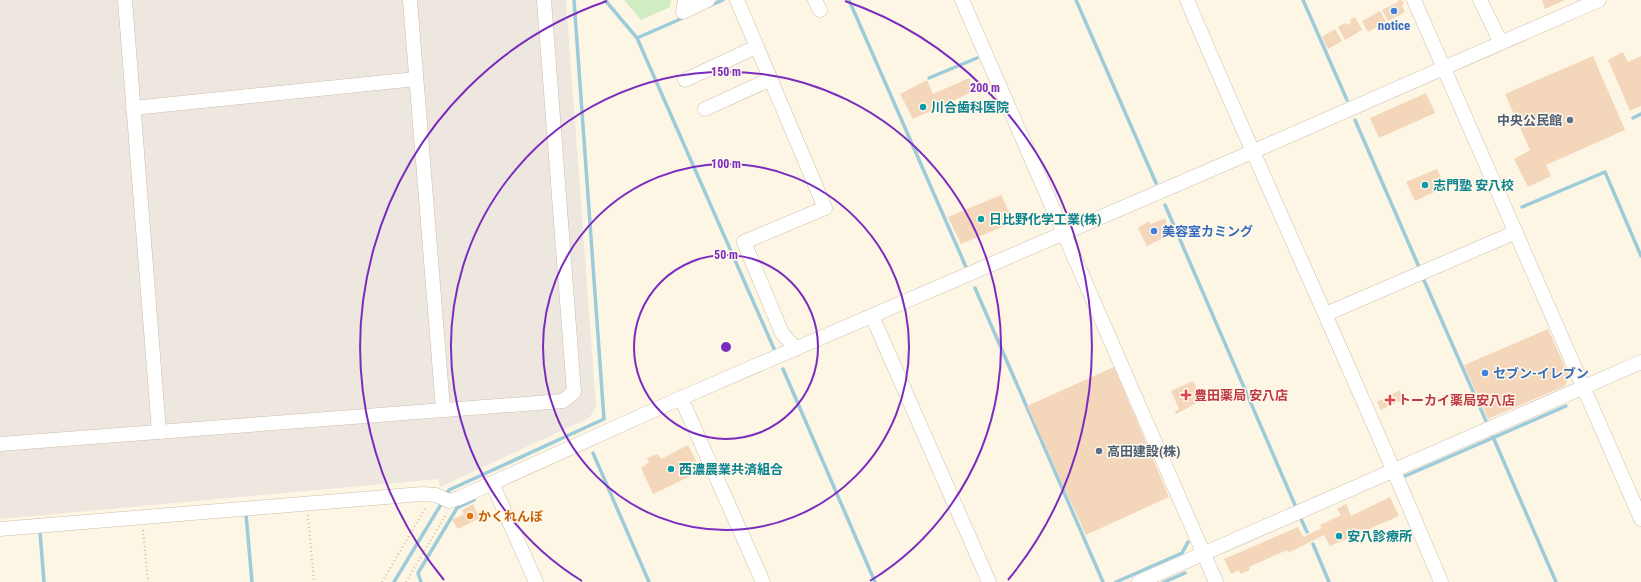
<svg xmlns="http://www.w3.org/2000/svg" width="1641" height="582" font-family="'Roboto Condensed','Noto Sans JP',sans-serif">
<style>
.industrial{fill:#ede7df}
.green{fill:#cfecc2}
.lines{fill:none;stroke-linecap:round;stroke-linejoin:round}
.stream{stroke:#9dcbda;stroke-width:3.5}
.building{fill:#f4d6ba}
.minor-casing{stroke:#cfbeaa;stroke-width:15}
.path{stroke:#d9ba9d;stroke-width:2;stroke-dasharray:1 3;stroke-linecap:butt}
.minor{stroke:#fff;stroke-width:14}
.ring{fill:none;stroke:#7b2cbf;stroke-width:2}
.shop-dot{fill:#3f7fe0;stroke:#fff9eb;stroke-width:1.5}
.culture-dot{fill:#0f9aa8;stroke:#fff9eb;stroke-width:1.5}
.service-dot{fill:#5c6f8a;stroke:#fff9eb;stroke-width:1.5}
.health-dot{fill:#e0444e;stroke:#fff9eb;stroke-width:1.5}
.food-dot{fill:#e8710a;stroke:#fff9eb;stroke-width:1.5}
.labels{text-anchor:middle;stroke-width:3;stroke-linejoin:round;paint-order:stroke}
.shop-label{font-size:13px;font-weight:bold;fill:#366cbe;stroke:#fff9eb;text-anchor:start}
.culture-label{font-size:13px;font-weight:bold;fill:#0d838f;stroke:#fff9eb;text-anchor:start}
.service-label{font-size:13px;font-weight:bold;fill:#4e5e75;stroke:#fff9eb;text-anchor:end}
.health-label{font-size:13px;font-weight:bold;fill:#be3a42;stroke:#fff9eb;text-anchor:start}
.food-label{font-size:13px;font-weight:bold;fill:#c56008;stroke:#fff9eb;text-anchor:start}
.centre{fill:#7b2cbf;stroke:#fff9eb;stroke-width:2}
.ring-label{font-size:12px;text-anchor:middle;font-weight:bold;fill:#7b2cbf;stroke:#fff9eb;stroke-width:3;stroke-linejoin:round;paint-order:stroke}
</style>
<rect width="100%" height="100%" fill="#fdf6e4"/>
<polygon class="industrial" points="0,0 566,0 596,407 589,418 440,487 438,479 0,519"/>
<polygon class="green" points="624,0 671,0 670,7 641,20"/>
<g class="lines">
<g class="stream">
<polyline points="605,0 637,38 775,351"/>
<polyline points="849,0 966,267"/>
<polyline points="1076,0 1156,183"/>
<polyline points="1303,0 1347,100"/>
<polyline points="709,6 723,0"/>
<polyline points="637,38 685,17"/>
<polyline points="929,78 977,58"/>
<polyline points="1633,118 1641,114"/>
<polyline points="1355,120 1419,267"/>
<polyline points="1165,205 1295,505"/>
<polyline points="1522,207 1605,172 1641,256"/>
<polyline points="1423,278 1486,421"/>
<polyline points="975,288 1103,582"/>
<polyline points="783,369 875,582"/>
<polyline points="1493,437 1556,582"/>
<polyline points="593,453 649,582"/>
<polyline points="1403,477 1566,406"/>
<polyline points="446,495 449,490 604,419 574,0"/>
<polyline points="246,514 252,582"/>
<polyline points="1301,519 1307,532"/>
<polyline points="40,532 44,582"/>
<polyline points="1313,544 1329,582"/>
<polyline points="394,582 443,501"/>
<polyline points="421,582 418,573 457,508 474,500"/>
<polyline points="1116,582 1182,553 1188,542"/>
<polyline points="1164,582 1185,573"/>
</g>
</g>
<g class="building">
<polygon points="1399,0 1404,1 1402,6 1405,12 1388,21 1382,10 1398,2"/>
<polygon points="1543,0 1565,0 1545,9 1542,1"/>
<polygon points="1380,11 1386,22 1368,32 1362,21"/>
<polygon points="1355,17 1362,30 1345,40 1338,27 1345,23 1347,25 1351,23 1350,20"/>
<polygon points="1335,29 1342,41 1328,49 1322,37"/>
<polygon points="1623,52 1628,62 1641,56 1641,106 1630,111 1608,60"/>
<polygon points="1593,56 1625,130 1546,165 1551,176 1528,187 1514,159 1530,150 1505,94"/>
<polygon points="969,78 974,91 913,119 900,94 927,80 933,94"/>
<polygon points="1426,93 1435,113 1379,138 1370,118"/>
<polygon points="1437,169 1445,187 1415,201 1406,182"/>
<polygon points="1001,195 1014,222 961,244 948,217"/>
<polygon points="1165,218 1171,234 1147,246 1138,228 1149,221 1151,224"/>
<polygon points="1548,329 1569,376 1565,386 1488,419 1464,365"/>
<polygon points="1114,367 1169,497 1086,535 1027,406"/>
<polygon points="1193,381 1202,400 1176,414 1175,412 1179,409 1171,391"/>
<polygon points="1400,390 1404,399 1381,410 1377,402"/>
<polygon points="688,445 701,471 653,494 641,468 649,462 647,458 658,454 661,459"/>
<polygon points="1390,497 1399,516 1330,546 1324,535 1288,553 1287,550 1249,567 1250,570 1240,574 1239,570 1231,574 1224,559 1298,527 1303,537 1322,528 1320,525 1341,515 1337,509 1346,504 1351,516"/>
<polygon points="473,504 480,518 458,529 452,520 464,514 462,510"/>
</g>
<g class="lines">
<defs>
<g id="minor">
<polyline points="125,0 159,432"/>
<polyline points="410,0 443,409"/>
<polyline points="685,0 683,12 708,0"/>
<polyline points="737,0 825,208 744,242 782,333 796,349"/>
<polyline points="815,0 820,10"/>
<polyline points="962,0 1216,582"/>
<path d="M1187,0C1270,195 1360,387 1441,582"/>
<polyline points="1414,0 1641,519"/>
<polyline points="1480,0 1501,43"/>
<polyline points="685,80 756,47"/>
<polyline points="133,108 416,79"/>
<polyline points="705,109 771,79"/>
<polyline points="1326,314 1516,232"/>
<polyline points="872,316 989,582"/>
<polyline points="681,398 763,582"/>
<polyline points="0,444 563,401 574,392 544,0"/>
<polyline points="492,483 536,582"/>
<polyline points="0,529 422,494 436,495 449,501 459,498 681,398 1252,152 1599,0"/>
<polyline points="1139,582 1641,362"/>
</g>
</defs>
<use href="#minor" class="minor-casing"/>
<g class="path">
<polyline points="308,515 314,582"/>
<polyline points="143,530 148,582"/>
<polyline points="382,582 426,507"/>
<polyline points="406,582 447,513"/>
</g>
<use href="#minor" class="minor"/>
</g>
<g class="ring">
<circle cx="726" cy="347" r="92"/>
<circle cx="726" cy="347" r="183"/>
<path d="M582 581A275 275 0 1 1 870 581"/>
<path d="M444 580A366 366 0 0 1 607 1M845 1A366 366 0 0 1 1008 580"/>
</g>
<g class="shop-dot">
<circle cx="1394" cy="11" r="4"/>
<circle cx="1154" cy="231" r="4"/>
<circle cx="1485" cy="373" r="4"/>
</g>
<g class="culture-dot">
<circle cx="923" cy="107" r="4"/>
<circle cx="1425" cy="185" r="4"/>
<circle cx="981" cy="219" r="4"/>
<circle cx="671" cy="469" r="4"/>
<circle cx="1339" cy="536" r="4"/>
</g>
<g class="service-dot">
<circle cx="1570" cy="120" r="4"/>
<circle cx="1099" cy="451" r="4"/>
</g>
<g class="health-dot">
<path d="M1184 389h4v4h4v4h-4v4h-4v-4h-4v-4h4z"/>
<path d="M1388 394h4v4h4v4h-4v4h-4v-4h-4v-4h4z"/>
</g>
<circle class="food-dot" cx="470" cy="516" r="4"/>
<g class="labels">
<g class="shop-label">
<text x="1394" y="30" text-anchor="middle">notice</text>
<text x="1162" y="236">美容室カミング</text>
<text x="1493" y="378">セブン-イレブン</text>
</g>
<g class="culture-label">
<text x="931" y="112">川合歯科医院</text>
<text x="1433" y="190">志門塾 安八校</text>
<text x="989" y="224">日比野化学工業(株)</text>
<text x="679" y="474">西濃農業共済組合</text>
<text x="1347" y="541">安八診療所</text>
</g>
<g class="service-label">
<text x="1562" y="125">中央公民館</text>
<text x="1107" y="456" text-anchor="start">高田建設(株)</text>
</g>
<g class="health-label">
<text x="1194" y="400">豊田薬局 安八店</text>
<text x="1398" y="405">トーカイ薬局安八店</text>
</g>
<g class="food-label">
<text x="478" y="521">かくれんぼ</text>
</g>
</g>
<circle cx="726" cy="347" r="6" class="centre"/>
<g class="ring-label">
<text x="726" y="76">150 m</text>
<text x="985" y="92">200 m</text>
<text x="726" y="168">100 m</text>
<text x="726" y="259">50 m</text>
</g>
</svg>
